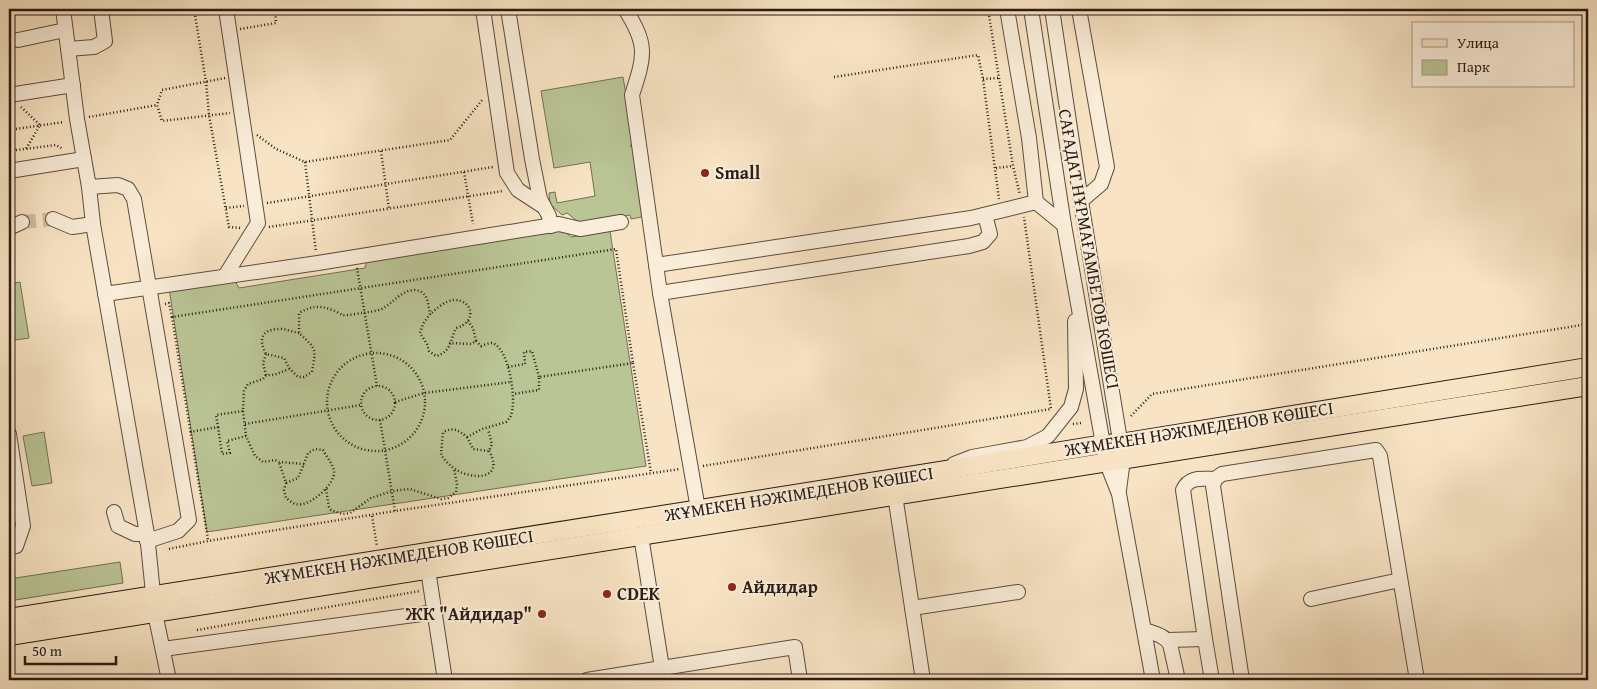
<svg xmlns="http://www.w3.org/2000/svg" width="1597" height="689" font-family="'Gentium Book Plus',serif">
<style>
.green{fill:#bac596;stroke:#727054}
.lines{fill:none;stroke-linecap:round;stroke-linejoin:round}
.minor-tunnel{stroke:#cfbca1;stroke-width:14;stroke-dasharray:14 7;stroke-linecap:butt}
.minor-casing{stroke:#5d4d3f;stroke-width:16}
.major-casing{stroke:#291b13;stroke-width:20}
.path{stroke:#291b13;stroke-width:2.5;stroke-dasharray:1 2.5;stroke-linecap:butt}
.minor{stroke:#faedd9;stroke-width:14}
.major{stroke:#f8e4c4;stroke-width:18}
.poi-dot{fill:#8f2418;stroke:#faedd9;stroke-width:2}
.labels{text-anchor:middle;stroke-width:4;stroke-linejoin:round;paint-order:stroke}
.poi-label{font-size:18px;font-weight:bold;fill:#291b13;stroke:#faedd9;text-anchor:start}
.street-label{font-size:18px;fill:#291b13;stroke:#faedd9}
</style>
<rect width="100%" height="100%" fill="#f8e4c4"/>
<filter id="stains"><feTurbulence type="fractalNoise" baseFrequency=".004" numOctaves="4"/><feColorMatrix values="0 0 0 0 .2 0 0 0 0 .09 0 0 0 0 .02 0 0 0 .5 -.17"/></filter>
<radialGradient id="worn" r=".72"><stop offset=".6" stop-color="#630" stop-opacity="0"/><stop offset="1" stop-color="#630" stop-opacity=".3"/></radialGradient>
<g class="green">
<polygon points="623,77 634,140 630,146 636,149 647,216 631,219 630,215 581,224 567,213 562,215 550,204 549,193 555,192 557,203 595,196 590,162 554,168 541,91"/>
<polygon points="561,228 571,237 610,231 646,466 207,532 169,288 233,277 239,288 365,268 368,257"/>
<polygon points="20,282 29,338 9,341 9,284"/>
<polygon points="44,432 52,483 32,486 23,436"/>
<polygon points="120,562 123,583 9,601 9,579"/>
</g>
<g class="lines">
<polyline class="minor-tunnel" points="22,222 53,219"/>
<defs>
<g id="minor">
<polyline points="63,9 77,119 89,187 93,224 147,534 155,613 169,680"/>
<polyline points="483,9 507,173 518,190 544,207"/>
<polyline points="508,9 532,159 540,199 549,216 551,226"/>
<path d="M625,9C648,45 645,55 632,95L660,293L698,509"/>
<polyline points="1007,9 1029,138 1036,202 1064,225"/>
<polyline points="1031,9 1064,225 1106,461 1119,494 1153,680"/>
<polyline points="1052,9 1081,201 1123,459 1119,490"/>
<polyline points="1079,9 1107,167 1101,184 1081,201"/>
<polyline points="18,40 65,30"/>
<polyline points="68,49 94,47 105,41 101,9"/>
<polyline points="9,95 73,85"/>
<polyline points="9,171 84,159"/>
<polyline points="89,187 118,185 128,189 134,199 189,520 178,531 147,541"/>
<polyline points="53,219 72,227 93,224"/>
<polyline points="9,228 22,222"/>
<polyline points="656,265 971,218 1036,202"/>
<polyline points="225,276 258,223 226,9"/>
<polyline points="660,293 969,246 983,242 990,234 985,215"/>
<polyline points="105,294 318,263 559,224 580,229 621,222"/>
<polyline points="9,434 23,526 16,546 9,547"/>
<polyline points="954,464 972,457 1027,447 1048,436 1071,407 1076,389 1075,321"/>
<polyline points="895,495 923,680"/>
<polyline points="114,512 118,526 135,534 147,534"/>
<polyline points="428,570 445,680"/>
<polyline points="1311,599 1400,580"/>
<polyline points="912,608 1018,592"/>
<path d="M1145,630C1155,634 1164,635 1170,644L1178,680"/>
<polyline points="1205,639 1212,680"/>
<path d="M1168,640L1205,639L1183,490C1189,476 1202,479 1215,479"/>
<polyline points="163,649 436,612"/>
<polyline points="662,668 795,647 800,680"/>
<polyline points="587,680 662,668 641,536"/>
<polyline points="1242,680 1213,486 1215,479 1222,474 1376,450 1380,456 1417,680"/>
</g>
<g id="major">
<polyline points="9,618 934,472 1104,444 1120,443 1588,367"/>
<polyline points="9,636 1588,386"/>
</g>
</defs>
<use href="#minor" class="minor-casing"/>
<use href="#major" class="major-casing"/>
<g class="path">
<polyline points="194,9 206,82 209,115 229,227 241,228"/>
<polyline points="988,9 1013,166 1020,195"/>
<polyline points="520,14 555,9"/>
<polyline points="240,29 276,23 275,9"/>
<polyline points="834,77 978,55 983,79 999,199"/>
<polyline points="225,78 162,90 157,105 162,121 230,113"/>
<polyline points="983,79 999,78"/>
<polyline points="21,107 40,125 26,149"/>
<polyline points="89,117 157,105"/>
<polyline points="9,130 64,122"/>
<polyline points="257,135 276,149 305,162 450,140 483,99"/>
<polyline points="9,145 15,150"/>
<polyline points="9,151 56,145 63,149"/>
<polyline points="381,151 389,209"/>
<polyline points="305,162 316,252"/>
<polyline points="996,168 1013,166"/>
<polyline points="464,172 473,224"/>
<polyline points="267,203 493,167"/>
<polyline points="226,208 244,206"/>
<polyline points="269,227 503,191"/>
<polyline points="357,268 377,386"/>
<polyline points="165,304 169,303 172,317 616,249 633,363 539,377 539,390 513,394"/>
<polyline points="172,317 208,540"/>
<path d="M299,333C292,332 284,328 278,329C260,330 259,341 266,354L284,358L289,368L298,377H304L312,372C316,347 317,350 299,333V313C311,306 320,305 332,310C336,311 340,314 343,315C349,316 357,313 363,313C369,312 380,311 385,307C395,301 402,290 415,290C428,291 428,304 430,314L423,324L420,333L427,344L429,351L436,356C451,352 450,341 456,328C477,323 474,299 453,300C445,301 436,309 430,314"/>
<path d="M476,341L481,346C484,345 488,343 492,343C509,347 517,401 511,415C510,418 508,420 506,422L482,429L467,437C458,430 454,427 443,432L441,455C448,465 458,473 470,475C489,479 500,470 489,451"/>
<polyline points="449,343 471,344 476,341 473,328 468,321"/>
<circle cx="376" cy="402" r="49"/>
<polyline points="266,354 263,363 266,375 274,375 289,369"/>
<polyline points="633,363 651,473"/>
<polyline points="508,367 525,364 524,352 532,351 539,377"/>
<circle cx="378" cy="403" r="17"/>
<polyline points="395,402 424,393 511,382"/>
<polyline points="243,411 246,436"/>
<polyline points="1131,416 1152,394 1588,324"/>
<polyline points="380,420 395,511"/>
<polyline points="245,424 361,405"/>
<polyline points="1073,424 1081,423"/>
<polyline points="218,427 222,454 230,453 227,441 246,436 255,456 263,462 275,460 279,462 304,464 298,478 286,483 279,462"/>
<polyline points="190,432 218,427 216,415 243,411 244,391 248,384 263,379 266,375"/>
<polyline points="467,437 473,449 489,451 492,444 488,429"/>
<polyline points="703,466 1051,409 1024,217"/>
<path d="M286,483L284,490L286,498C289,500 293,504 296,504C309,508 336,484 334,471C333,464 326,456 323,450L315,449L308,453L304,464"/>
<polyline points="326,489 329,507 331,510 342,514 350,513 371,498 392,491 410,489 441,499 448,498 456,492 457,484 454,469"/>
<polyline points="372,516 377,546"/>
<polyline points="169,549 208,541 395,511 680,469"/>
<polyline points="197,630 420,591"/>
</g>
<use href="#minor" class="minor"/>
<use href="#major" class="major"/>
</g>
<g class="poi-dot">
<circle cx="705" cy="173" r="5"/>
<circle cx="732" cy="587" r="5"/>
<circle cx="607" cy="594" r="5"/>
<circle cx="542" cy="614" r="5"/>
</g>
<g class="labels">
<g class="poi-label">
<text x="715" y="179">Small</text>
<text x="742" y="593">Айдидар</text>
<text x="617" y="600">CDEK</text>
<text x="532" y="620" text-anchor="end">ЖК "Айдидар"</text>
</g>
<g class="street-label">
<text transform="translate(1089 249) rotate(80)" y="6">САҒАДАТ НҰРМАҒАМБЕТОВ КӨШЕСІ</text>
<text transform="translate(1199 429) rotate(-9)" y="6">ЖҰМЕКЕН НӘЖІМЕДЕНОВ КӨШЕСІ</text>
<text transform="translate(799 494) rotate(-9)" y="6">ЖҰМЕКЕН НӘЖІМЕДЕНОВ КӨШЕСІ</text>
<text transform="translate(399 557) rotate(-9)" y="6">ЖҰМЕКЕН НӘЖІМЕДЕНОВ КӨШЕСІ</text>
</g>
</g>
<rect width="1597" height="689" fill="none" stroke="#f8e4c4" stroke-width="30"/>
<rect x="10" y="10" width="1577" height="669" fill="none" stroke="#291b13" stroke-width="2.5"/>
<rect x="15" y="15" width="1567" height="659" fill="none" stroke="#291b13"/>
<rect x="1412" y="22" width="162" height="65" fill="#faedd9" stroke="#a6998a"/>
<rect x="1422" y="39" width="25" height="8" fill="#f8e4c4" stroke="#a6998a"/>
<text x="1457" y="48" font-size="15" fill="#291b13">Улица</text>
<rect x="1422" y="60" width="25" height="15" fill="#bac596" stroke="#a6998a"/>
<text x="1457" y="72" font-size="15" fill="#291b13">Парк</text>
<path d="M25 656v8h91v-8" fill="none" stroke="#291b13" stroke-width="2.5"/>
<text x="32" y="656" font-size="15" fill="#291b13" stroke="#faedd9" stroke-width="4" paint-order="stroke">50 m</text>
<rect width="100%" height="100%" filter="url(#stains)"/>
<rect width="100%" height="100%" fill="url(#worn)"/>
</svg>
